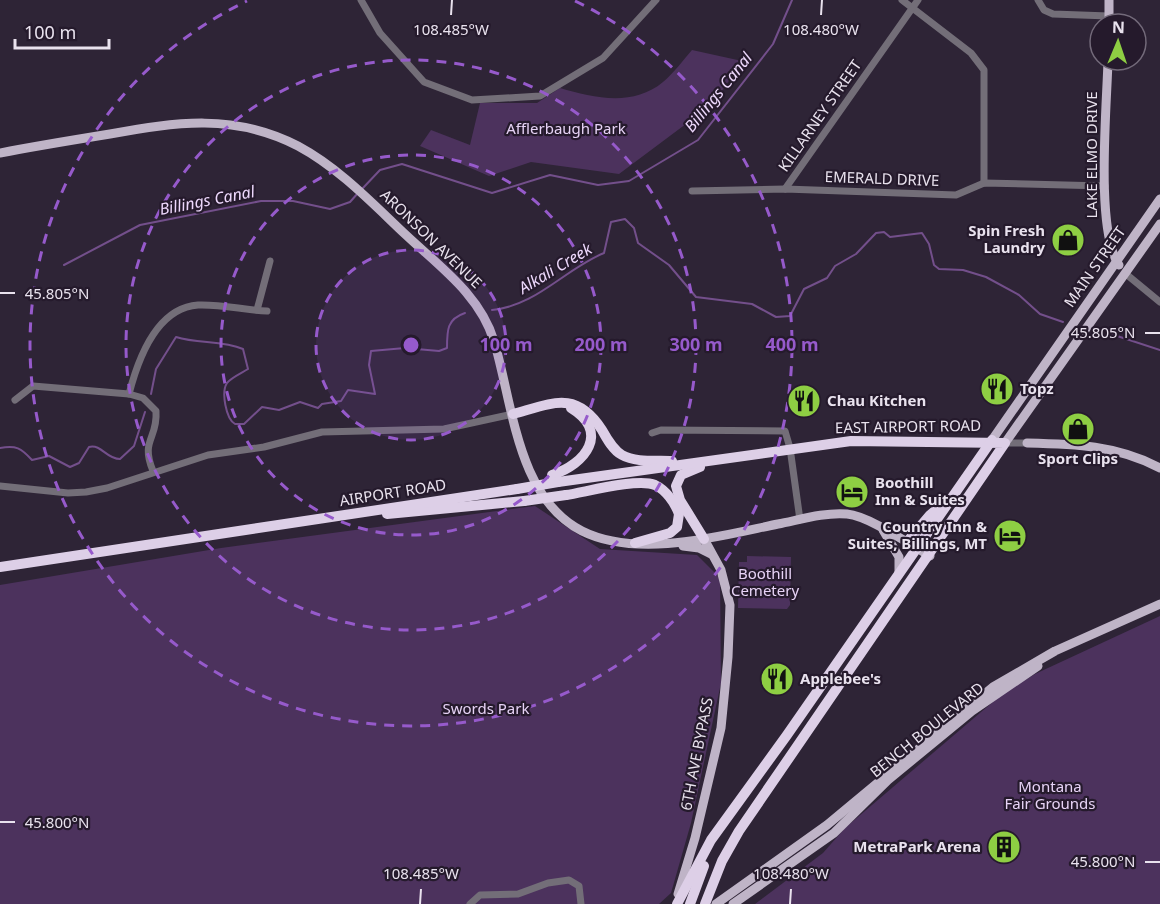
<svg xmlns="http://www.w3.org/2000/svg" width="1160" height="904" font-family="'Noto Sans',sans-serif">
<style>
.green{fill:#4c325d}
.lines{fill:none;stroke-linecap:round;stroke-linejoin:round}
.stream{stroke:#734f8b;stroke-width:2}
.minor{stroke:#736e78;stroke-width:7}
.major{stroke:#bfb4c7;stroke-width:9}
.highway{stroke:#ddcfe7;stroke-width:10}
.highway-bridge{stroke:#ddcfe7;stroke-width:10}
.ticks{fill:none;stroke:#e9e2ee;stroke-width:2}
.ring{fill:none;stroke:#965acb;stroke-width:3;stroke-dasharray:10 8}
.labels{text-anchor:middle;stroke-width:4.5;stroke-linejoin:round;paint-order:stroke}
.street-label{font-size:15px;fill:#e9e2ee;stroke:#251a2c}
.park-label{font-size:15px;fill:#e7d3f6;stroke:#251a2c}
.poi-label{font-size:15px;font-weight:bold;fill:#e9e2ee;stroke:#251a2c;text-anchor:start}
.water-label{font-size:16px;font-style:italic;fill:#edd8fc;stroke:#251a2c}
.ticks-label{font-size:15px;text-anchor:middle;fill:#e9e2ee;stroke:#251a2c;stroke-width:4.5;stroke-linejoin:round;paint-order:stroke}
.centre{fill:#965acb;stroke:#251a2c;stroke-width:3}
.ring-label{font-size:18px;text-anchor:middle;font-weight:bold;fill:#965acb;stroke:#251a2c;stroke-width:4.5;stroke-linejoin:round;paint-order:stroke}
</style>
<rect width="100%" height="100%" fill="#2e2436"/>
<g class="green">
<path d="M692,50L742,61L714,103L619,174L531,162L489,176L420,146L431,130L470,145L480,103H537L560,88C594,98 633,107 663,82C674,73 683,60 692,50Z"/>
<polygon points="535,506 600,549 697,555 720,578 721,683 691,823 671,893 659,904 0,904 0,585 221,548"/>
<polygon points="747,556 791,557 790,605 787,609 738,608 739,562 747,562"/>
<polygon points="1160,616 1160,904 755,904 823,853 845,828 1001,695 1035,674"/>
</g>
<g class="lines">
<g class="stream">
<polyline points="362,189 380,170 402,164 492,193 550,175 598,185 629,181 698,140 773,44 792,0"/>
<polyline points="64,265 140,225 261,201 293,201 330,209 350,202 358,193"/>
<path d="M492,310C536,306 565,269 604,253L611,222L625,219L634,228L638,243L669,265L696,297L752,304L776,317L790,316L804,289L827,278L835,266L856,254L876,233L884,232L890,237L922,233L929,244L934,265L939,269L963,270L986,277L1019,295L1040,314L1063,322"/>
<polyline points="1108,333 1160,350"/>
<path d="M151,394L156,369L176,337C198,344 222,340 243,349L248,369C242,373 232,377 227,383C221,392 226,419 235,424H244L262,407L279,410L300,402L318,408L322,404L341,401L348,390L375,394L369,365L371,351L405,348L439,351L447,348C447,330 447,319 465,313"/>
<path d="M0,448C16,445 21,448 32,460L49,456L70,467L79,463L89,447C102,444 106,459 120,459L134,446L145,412"/>
</g>
<g class="minor">
<polyline points="361,0 380,33 424,82 472,100 540,96 603,58 656,0"/>
<polyline points="902,0 971,53 984,70 984,183"/>
<polyline points="1038,0 1044,10 1053,14 1109,16"/>
<polyline points="785,189 918,0"/>
<polyline points="692,191 785,189 956,195 984,183 1105,186"/>
<polyline points="1126,274 1160,302"/>
<polyline points="257,310 270,261"/>
<path d="M129,394C138,359 156,308 198,305C221,304 244,310 267,311"/>
<path d="M15,400L33,386L129,394L143,398L156,411C158,439 140,440 153,471"/>
<polyline points="652,433 661,430 785,431 790,448 800,520"/>
<polyline points="1005,443 1027,443"/>
<polyline points="0,486 68,493 86,492 107,488 208,455 264,447 322,432 444,429 513,414"/>
<polyline points="470,904 480,895 518,894 548,883 569,880 579,886 581,904"/>
</g>
<g class="major">
<polyline points="1109,24 1109,0"/>
<path d="M1108,60C1107,105 1095,231 1119,265"/>
<path d="M0,153C36,146 73,140 110,134C176,122 234,113 298,146C339,168 372,203 406,235C440,267 480,295 494,341C513,404 517,498 582,531C638,559 720,536 778,524C799,520 824,512 847,514C869,516 909,544 930,556"/>
<polyline points="992,440 1160,199"/>
<polyline points="1005,443 1160,224"/>
<path d="M1027,443C1074,444 1117,445 1160,468"/>
<polyline points="883,530 899,557 899,574"/>
<polyline points="683,546 699,548 711,554"/>
<polyline points="678,894 695,838 721,728 728,657 730,605 721,570 704,539"/>
<polyline points="716,904 827,825 993,687 1055,651 1160,604"/>
<polyline points="733,904 834,833 888,780 972,711 1038,666"/>
</g>
<g class="highway">
<path d="M513,414C553,403 576,390 602,430C607,439 613,450 622,455C636,463 657,460 672,461"/>
<polyline points="700,467 681,475 676,486 680,500 704,539"/>
<path d="M552,475C586,464 610,432 571,408"/>
<polyline points="558,482 851,441 1005,443 739,831 722,861 705,904"/>
<path d="M566,495C586,492 637,478 655,485C666,490 675,503 679,514L677,527L670,533L635,543"/>
<polyline points="387,514 524,501"/>
<polyline points="907,542 930,515 942,505"/>
<polyline points="0,567 517,489"/>
<polyline points="677,904 711,840 787,735 992,440"/>
<polyline points="690,904 704,866"/>
</g>
<g class="highway-bridge">
<polyline points="517,489 558,482"/>
<polyline points="524,501 566,495"/>
</g>
</g>
<path class="ticks" d="M451,15L452,0M821,15L822,0M0,293H15M1145,333H1160M0,822H15M1145,862H1160M420,904L421,889M790,904L791,889"/>
<circle cx="411" cy="345" r="95" fill="#965acb" fill-opacity=".12"/>
<g class="ring">
<circle cx="411" cy="345" r="95"/>
<circle cx="411" cy="345" r="190"/>
<circle cx="411" cy="345" r="285"/>
<path d="M575 1A381 381 0 1 1 247 1"/>
</g>
<defs>
<symbol id="shop-disc" viewBox="-11 -11 22 22"><circle r="9.5" fill="#8ece43" stroke="#251a2c"/><path d="M-5-2.5h2.3a2.7 3.5 0 0 1 5.4 0H5L5.5 6h-11ZM-1.5-2.5h3a1.5 2.3 0 0 0-3 0Z" fill="#111"/></symbol>
<symbol id="restaurant-disc" viewBox="-11 -11 22 22"><circle r="9.5" fill="#8ece43" stroke="#251a2c"/><path d="M-5-6h1v4h1v-4h1v4h1v-4h1v5L-1.5 .5V6h-2V.5L-5-1ZM5-6V6H3V1.5H1.5Q1.5-4 5-6Z" fill="#111"/></symbol>
<symbol id="hotel-disc" viewBox="-11 -11 22 22"><circle r="9.5" fill="#8ece43" stroke="#251a2c"/><path d="M-6-4.5h1.5V1H6V5H4.5V3h-9V5H-6ZM-4 0a1.8 1.8 0 1 1 3.6 0ZM.5 0V-2.5h3Q6-2.5 6 0Z" fill="#111"/></symbol>
<symbol id="building-disc" viewBox="-11 -11 22 22"><circle r="9.5" fill="#8ece43" stroke="#251a2c"/><path d="M-4-6H4V6H1V3H-1V6H-4ZM-2.5-4.3h1.7v1.8h-1.7ZM.8-4.3h1.7v1.8H.8ZM-2.5-1h1.7V.8h-1.7ZM.8-1h1.7V.8H.8Z" fill="#111"/></symbol>
</defs>
<g fill-rule="evenodd">
<use href="#shop-disc" x="1049" y="221" width="38" height="38"/>
<use href="#restaurant-disc" x="978" y="370" width="38" height="38"/>
<use href="#restaurant-disc" x="785" y="382" width="38" height="38"/>
<use href="#shop-disc" x="1059" y="410" width="38" height="38"/>
<use href="#hotel-disc" x="833" y="473" width="38" height="38"/>
<use href="#hotel-disc" x="991" y="517" width="38" height="38"/>
<use href="#restaurant-disc" x="758" y="660" width="38" height="38"/>
<use href="#building-disc" x="985" y="828" width="38" height="38"/>
</g>
<g class="labels">
<g class="street-label">
<text transform="translate(820 116) rotate(-55)" y="5">KILLARNEY STREET</text>
<text transform="translate(1092 155) rotate(-90)" y="5">LAKE ELMO DRIVE</text>
<text transform="translate(882 179) rotate(2)" y="5">EMERALD DRIVE</text>
<text transform="translate(431 239) rotate(44)" y="5">ARONSON AVENUE</text>
<text transform="translate(1095 267) rotate(-55)" y="5">MAIN STREET</text>
<text transform="translate(908 427) rotate(-1)" y="5">EAST AIRPORT ROAD</text>
<text transform="translate(393 493) rotate(-9)" y="5">AIRPORT ROAD</text>
<text transform="translate(927 730) rotate(-39)" y="5">BENCH BOULEVARD</text>
<text transform="translate(697 754) rotate(-79)" y="5">6TH AVE BYPASS</text>
</g>
<g class="park-label">
<text x="566" y="134">Afflerbaugh Park</text>
<text x="765" y="579">Boothill<tspan x="765" dy="17">Cemetery</tspan></text>
<text x="486" y="714">Swords Park</text>
<text x="1050" y="792">Montana<tspan x="1050" dy="17">Fair Grounds</tspan></text>
</g>
<g class="poi-label">
<text x="1045" y="236" text-anchor="end">Spin Fresh<tspan x="1045" dy="17">Laundry</tspan></text>
<text x="1020" y="394">Topz</text>
<text x="827" y="406">Chau Kitchen</text>
<text x="1078" y="464" text-anchor="middle">Sport Clips</text>
<text x="875" y="488">Boothill<tspan x="875" dy="17">Inn &amp; Suites</tspan></text>
<text x="987" y="532" text-anchor="end">Country Inn &amp;<tspan x="987" dy="17">Suites, Billings, MT</tspan></text>
<text x="800" y="684">Applebee's</text>
<text x="981" y="852" text-anchor="end">MetraPark Arena</text>
</g>
<g class="water-label">
<text transform="translate(718 92) rotate(-51)" y="6">Billings Canal</text>
<text transform="translate(207 200) rotate(-11)" y="6">Billings Canal</text>
<text transform="translate(555 268) rotate(-31)" y="6">Alkali Creek</text>
</g>
</g>
<g class="ticks-label">
<text x="451" y="35">108.485°W</text>
<text x="821" y="35">108.480°W</text>
<text x="57" y="299">45.805°N</text>
<text x="1103" y="338">45.805°N</text>
<text x="57" y="828">45.800°N</text>
<text x="1103" y="867">45.800°N</text>
<text x="421" y="879">108.485°W</text>
<text x="791" y="879">108.480°W</text>
</g>
<circle cx="411" cy="345" r="9" class="centre"/>
<g class="ring-label">
<text x="506" y="351">100 m</text>
<text x="601" y="351">200 m</text>
<text x="696" y="351">300 m</text>
<text x="792" y="351">400 m</text>
</g>
<g transform="translate(1118 42) rotate(2)"><circle r="28" fill="#251a2c" stroke="#736a7a" stroke-width="1.5"/>
<path d="M0-4.5L10 22L0 15L-10 22Z" fill="#8ece43"/>
<text y="-9" font-size="16" font-weight="bold" text-anchor="middle" fill="#e9e2ee">N</text>
</g>
<path d="M15 39v9h94v-9" fill="none" stroke="#e9e2ee" stroke-width="3"/>
<text x="24" y="39" font-size="18" fill="#e9e2ee" stroke="#251a2c" stroke-width="4.5" paint-order="stroke">100 m</text>
</svg>
